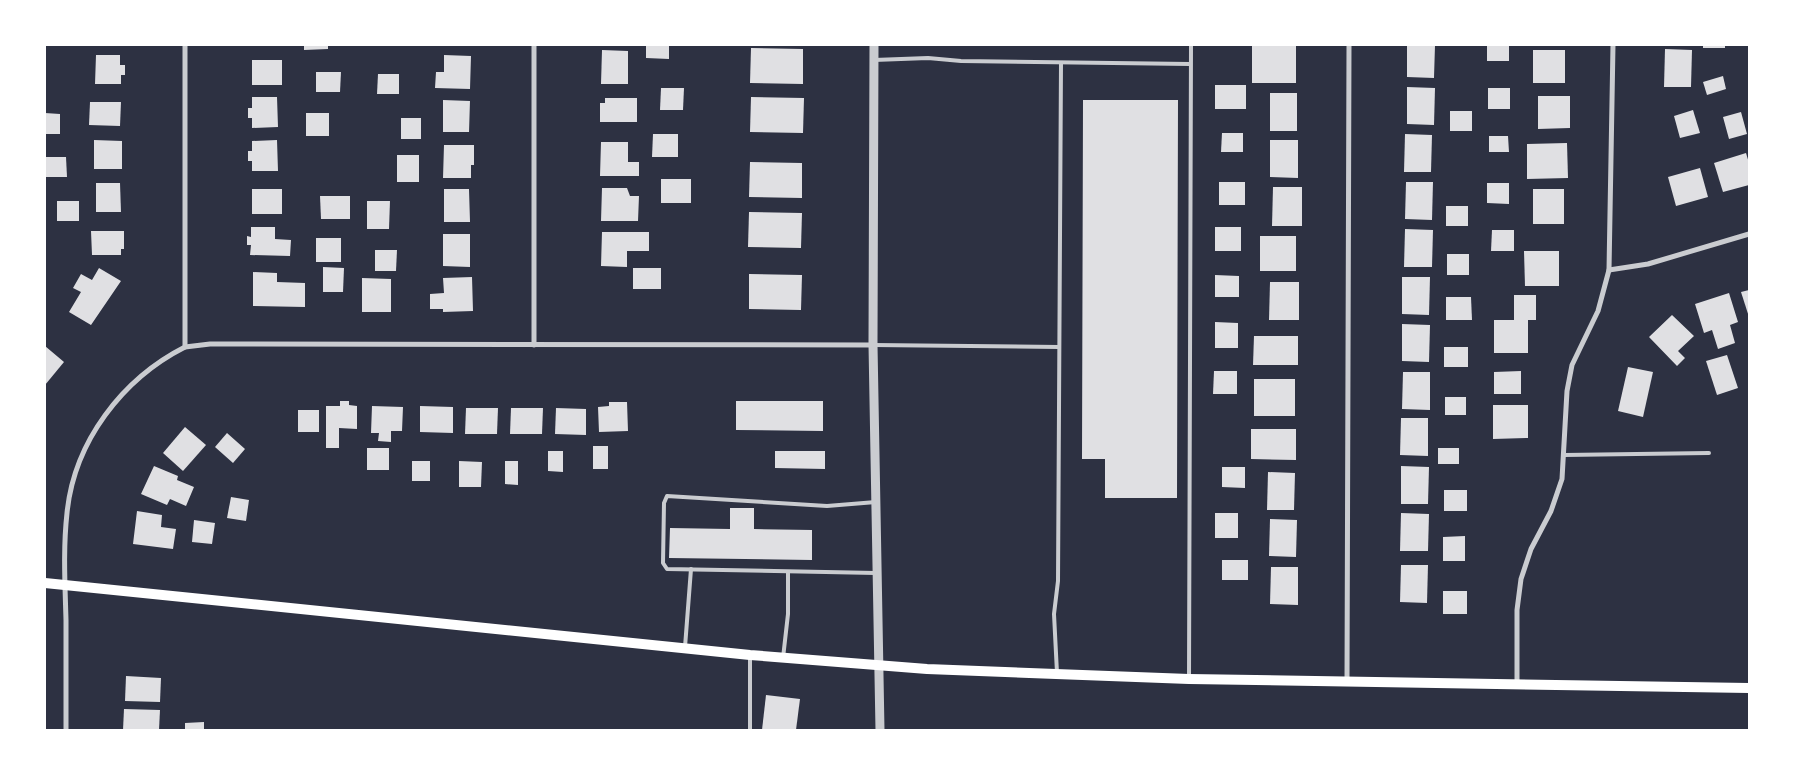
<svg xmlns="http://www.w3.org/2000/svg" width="1794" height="775" font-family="Overpass,sans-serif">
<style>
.building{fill:#e0e0e3}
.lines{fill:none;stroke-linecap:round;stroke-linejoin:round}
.service{stroke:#caccd0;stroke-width:4}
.minor{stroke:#caccd0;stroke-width:5}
.tertiary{stroke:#caccd0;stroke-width:9}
.secondary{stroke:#fff;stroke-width:10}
</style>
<rect width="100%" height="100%" fill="#2d3142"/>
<g class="building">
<polygon points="304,45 328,45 328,49 304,50"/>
<polygon points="646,45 669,45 669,59 646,58"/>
<rect x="1252" y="45" width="44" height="38"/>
<polygon points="1407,45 1435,45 1434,78 1407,77"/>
<rect x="1487" y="45" width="22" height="16"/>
<rect x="1703" y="45" width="22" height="3"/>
<polygon points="751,48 803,49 803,84 750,83"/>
<polygon points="1665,49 1692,50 1691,87 1664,87"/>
<polygon points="602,50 628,51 628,84 601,84"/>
<rect x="1533" y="50" width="32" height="33"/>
<polygon points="96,55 120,55 120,65 125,65 125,75 121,75 121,84 95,84"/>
<polygon points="444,55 471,56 470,89 435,88 436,72 444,72"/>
<rect x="252" y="60" width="30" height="25"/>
<polygon points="316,72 341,72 340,92 316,92"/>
<polygon points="378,74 399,74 399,94 377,94"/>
<polygon points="1723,76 1726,89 1707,95 1703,82"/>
<rect x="1215" y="85" width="31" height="24"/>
<polygon points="1407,87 1435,88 1434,125 1407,124"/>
<polygon points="661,88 684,88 683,110 660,110"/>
<rect x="1488" y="88" width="22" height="21"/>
<rect x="1270" y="93" width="27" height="38"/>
<polygon points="1538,96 1570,96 1570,128 1538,129"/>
<polygon points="252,97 277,97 278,127 252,128 252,118 248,118 248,108 252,108"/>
<polygon points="751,97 804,98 803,133 750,132"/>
<polygon points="605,98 637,98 637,122 600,122 600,103 605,103"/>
<polygon points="443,100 470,101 469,132 443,132"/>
<polygon points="1083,100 1178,100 1177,498 1105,498 1105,459 1082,459"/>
<polygon points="90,102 121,102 120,126 89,125"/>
<polygon points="1693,110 1700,133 1680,138 1674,116"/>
<rect x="1450" y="111" width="22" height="20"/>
<polygon points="1741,112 1747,134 1729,139 1723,117"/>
<polygon points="45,113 60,114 60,134 45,134"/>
<rect x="306" y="113" width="23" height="23"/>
<rect x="401" y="118" width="20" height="21"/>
<polygon points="1222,133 1243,133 1243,152 1221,152"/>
<polygon points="653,134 678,134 678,157 652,157"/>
<polygon points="1405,134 1432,135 1431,172 1404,172"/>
<polygon points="1489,136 1508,136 1509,152 1489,152"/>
<polygon points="94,140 122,141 122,169 94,169"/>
<polygon points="277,140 278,171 252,171 252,161 248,161 248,151 252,151 252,141"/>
<polygon points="1270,140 1298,140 1298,178 1270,177"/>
<polygon points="601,142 628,142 628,162 639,162 639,176 600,176"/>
<polygon points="1567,143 1568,178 1527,179 1527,144"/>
<polygon points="444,145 474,145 474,165 471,165 471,178 443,178"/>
<polygon points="1746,153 1749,163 1749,185 1723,192 1714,163"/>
<rect x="397" y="155" width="22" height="27"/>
<polygon points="45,157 66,157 67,177 45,177"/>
<polygon points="750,162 802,163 802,198 749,197"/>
<polygon points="1700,168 1708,197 1676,206 1668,177"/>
<rect x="661" y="179" width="30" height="24"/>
<rect x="1219" y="182" width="26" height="23"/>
<polygon points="1406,182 1433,182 1432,220 1405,219"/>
<polygon points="96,183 120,183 121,212 96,212"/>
<polygon points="1487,183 1509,183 1509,204 1487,203"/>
<polygon points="1273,187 1302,187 1302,226 1272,226"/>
<polygon points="602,188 627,188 630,196 639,196 638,221 601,221"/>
<rect x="252" y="189" width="30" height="25"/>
<polygon points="444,189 469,189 470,222 444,222"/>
<rect x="1533" y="189" width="31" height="35"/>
<polygon points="320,196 350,196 350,219 321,219"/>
<rect x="57" y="201" width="22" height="20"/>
<polygon points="367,201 390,201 389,229 367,229"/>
<rect x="1446" y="206" width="22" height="20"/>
<polygon points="749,212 802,213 801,248 748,247"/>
<polygon points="251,227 275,227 275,239 291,240 290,256 250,255 251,245 247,245 247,236 251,237"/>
<rect x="1215" y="227" width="26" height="24"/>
<polygon points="1405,229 1433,230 1432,267 1404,267"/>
<polygon points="1492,230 1514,230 1514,251 1491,251"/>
<polygon points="91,231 124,231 124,249 121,249 121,255 92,255"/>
<polygon points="602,232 649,232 649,251 627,251 627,267 601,266"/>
<polygon points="443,234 470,234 470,267 443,266"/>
<rect x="1260" y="236" width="36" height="35"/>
<rect x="316" y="238" width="25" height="24"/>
<polygon points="375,250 397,250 396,271 375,271"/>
<polygon points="1524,251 1559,251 1559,286 1525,286"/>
<rect x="1447" y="254" width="22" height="21"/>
<polygon points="323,267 344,268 343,292 323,292"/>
<polygon points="99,268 121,281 91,325 69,312 81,292 73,288 81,274 92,280"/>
<rect x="633" y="268" width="28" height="21"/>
<polygon points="253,272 277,273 277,282 305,283 305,307 253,306"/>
<polygon points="749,274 802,275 801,310 749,309"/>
<polygon points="1215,275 1239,276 1239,297 1215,297"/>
<polygon points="472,277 473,311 443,312 443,309 430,309 430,294 444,293 443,278"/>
<polygon points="1402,277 1430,277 1429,315 1402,314"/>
<polygon points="362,278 391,279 391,312 362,312"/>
<polygon points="1270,282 1299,282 1299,320 1269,320"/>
<polygon points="1749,290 1749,317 1741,292"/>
<polygon points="1729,293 1738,322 1730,325 1735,343 1718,349 1712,330 1704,333 1695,304"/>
<polygon points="1514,295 1536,295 1536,320 1528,320 1528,353 1494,353 1494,320 1514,320"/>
<polygon points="1446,297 1471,297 1472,320 1446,320"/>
<polygon points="1672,315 1694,336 1678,351 1685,358 1677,366 1649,337"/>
<polygon points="1215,322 1238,323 1238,348 1215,348"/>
<polygon points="1402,324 1430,325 1429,362 1402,361"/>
<polygon points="1254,336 1298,336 1298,365 1253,365"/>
<polygon points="45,346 64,362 45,385"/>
<rect x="1444" y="347" width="24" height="20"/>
<polygon points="1727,355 1738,388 1717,395 1706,361"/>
<polygon points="1628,367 1653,372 1643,417 1618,411"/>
<polygon points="1214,371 1237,371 1237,394 1213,394"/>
<polygon points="1521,371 1521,394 1494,394 1494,372"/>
<polygon points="1403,372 1430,372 1430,410 1402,409"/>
<rect x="1254" y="379" width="41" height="37"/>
<rect x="1445" y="397" width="21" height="18"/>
<polygon points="340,401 349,401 349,405 357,406 357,429 339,428 339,448 326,448 326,406 340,406"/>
<polygon points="736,401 823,401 823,431 736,430"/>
<polygon points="609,402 627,402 628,431 599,432 598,407 609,406"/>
<polygon points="1493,405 1528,405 1528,438 1493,439"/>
<polygon points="372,406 403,407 402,431 391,431 391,442 378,441 379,433 371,433"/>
<polygon points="420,406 453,407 453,433 420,432"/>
<polygon points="466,408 498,408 497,434 465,434"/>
<polygon points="511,408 543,408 542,434 510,434"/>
<polygon points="556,408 586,409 586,435 555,434"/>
<rect x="298" y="410" width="21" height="22"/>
<polygon points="1401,418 1428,418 1428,456 1400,455"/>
<polygon points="185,427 206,445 183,471 163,453"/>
<polygon points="1251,429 1296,429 1296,460 1251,459"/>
<polygon points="227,433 245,449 233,463 215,447"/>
<rect x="593" y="446" width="15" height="23"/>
<rect x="367" y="448" width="22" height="22"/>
<rect x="1438" y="448" width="21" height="16"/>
<polygon points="548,451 563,451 563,472 548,471"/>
<polygon points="775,451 825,451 825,469 775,468"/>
<rect x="412" y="461" width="18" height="20"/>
<polygon points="459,461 482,462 481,487 459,487"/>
<polygon points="505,461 518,461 518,485 505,484"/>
<polygon points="154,466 178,476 177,480 194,487 186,506 170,499 167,505 141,494"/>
<polygon points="1401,466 1429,467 1428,504 1401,504"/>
<polygon points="1222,467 1245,467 1245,488 1222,487"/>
<polygon points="1268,472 1295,473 1294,510 1267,510"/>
<rect x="1444" y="490" width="23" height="21"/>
<polygon points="231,497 249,500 246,521 227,518"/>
<polygon points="730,508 754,508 754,529 812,530 812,560 669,558 670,528 730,529"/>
<polygon points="137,511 162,515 161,527 176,529 173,549 133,544"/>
<rect x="1215" y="513" width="23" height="25"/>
<polygon points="1401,513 1429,514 1428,551 1400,551"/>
<polygon points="1270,519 1297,520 1296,557 1269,556"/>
<polygon points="194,520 215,523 212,544 192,542"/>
<polygon points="1465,536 1465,561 1443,561 1443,537"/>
<rect x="1222" y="560" width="26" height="20"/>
<polygon points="1401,565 1428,565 1427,603 1400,602"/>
<polygon points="1271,567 1298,567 1298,605 1270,604"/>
<rect x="1443" y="591" width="24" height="23"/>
<polygon points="126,676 161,678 160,702 125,701"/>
<polygon points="766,695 800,699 796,730 762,730"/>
<polygon points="124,709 160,710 159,730 123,730"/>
<polygon points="204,722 204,730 185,730 185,723"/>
</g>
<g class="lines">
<g class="service">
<polyline points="874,60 928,58 961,61 1190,64"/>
<polyline points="873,345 1059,347"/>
<polyline points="1564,455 1709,453"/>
<polyline points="876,573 667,569 663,563 664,503 667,496 827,506 876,502"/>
<polyline points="685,647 691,569"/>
<polyline points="750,657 750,730"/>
<polyline points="783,658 788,614 788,572"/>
<polyline points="1057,673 1054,614 1058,581 1061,63"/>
<polyline points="1189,679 1191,45"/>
</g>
<g class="minor">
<polyline points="534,45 534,345"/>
<polyline points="1609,270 1648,264 1749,234"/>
<polyline points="185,347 210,344 873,345"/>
<polyline points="1347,681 1349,45"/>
<polyline points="1517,683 1517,610 1521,579 1531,549 1551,511 1562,479 1567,391 1572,365 1598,311 1609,270 1613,45"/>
<path d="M66,730C66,693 66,656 66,620C65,584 63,549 67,513C74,442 122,379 185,347V45"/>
</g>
<polyline class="tertiary" points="874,45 873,345 880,730"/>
<polyline class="secondary" points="45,583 750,655 927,669 1189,679 1749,688"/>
</g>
<rect width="1794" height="775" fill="none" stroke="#ffffff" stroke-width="92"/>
</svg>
